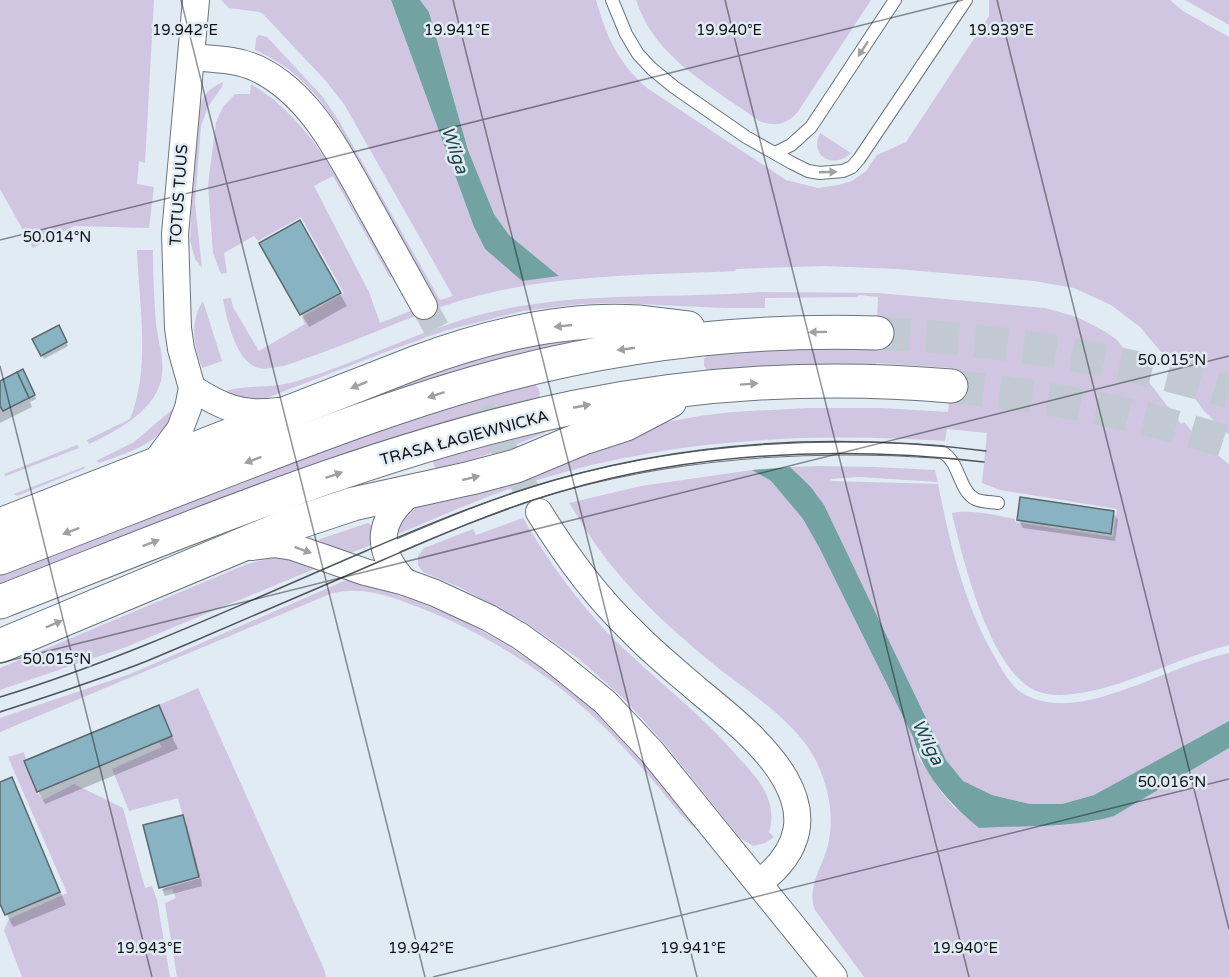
<svg xmlns="http://www.w3.org/2000/svg" width="1229" height="977" font-family="'Varela Round',sans-serif">
<style>
.green{fill:#d0c6e2}
.water{fill:#72a2a2}
.shadow{fill:#0003}
.building{fill:#87b3c2;stroke:#5c686d;stroke-width:1.5}
.lines{fill:none;stroke-linecap:round;stroke-linejoin:round}
.minor-tunnel{stroke:#c1cad2;stroke-width:26;stroke-dasharray:26 13;stroke-linecap:butt}
.secondary-tunnel{stroke:#c1cad2;stroke-width:33;stroke-dasharray:33 16;stroke-linecap:butt}
.service-casing{stroke:#6b737c;stroke-width:14}
.minor-casing{stroke:#6b737c;stroke-width:28}
.secondary-casing{stroke:#6b737c;stroke-width:35}
.service{stroke:#fff;stroke-width:12}
.minor{stroke:#fff;stroke-width:26}
.secondary{stroke:#fff;stroke-width:33}
.tram{stroke:#4f5459;stroke-width:1.5}
.oneway{fill:#9fa0a1}
.ticks{fill:none;stroke:#0e1114;stroke-width:1.5;stroke-opacity:0.45}
.labels{text-anchor:middle;stroke-width:5;stroke-linejoin:round;paint-order:stroke}
.street-label{font-size:16px;fill:#0e1114;stroke:#e1ebf4}
.water-label{font-size:18px;font-style:italic;fill:#194747;stroke:#e1ebf4}
.ticks-label{font-size:15px;text-anchor:middle;fill:#0e1114;stroke:#e1ebf4;stroke-width:5;stroke-linejoin:round;paint-order:stroke}
</style>
<rect width="100%" height="100%" fill="#e1ebf4"/>
<g class="green">
<polygon points="0,0 154,0 145,163 139,161 137,184 154,187 149,228 74,226 33,248 0,189"/>
<path d="M221,0H391L474,227L485,249L522,281L558,275L509,235L494,214L468,150L429,12L420,0H596C607,38 617,61 647,88L786,180L818,188L838,185L852,181L866,171L877,155L906,142L989,16V0H1170L1183,11L1229,37V435L1204,411L1166,358L1140,327L1111,305L1074,288L1034,281L897,269L824,266L736,269L735,271C652,275 566,274 485,294C415,311 352,345 283,366C275,367 267,370 259,368C236,363 227,320 223,299L231,298L233,307L259,351L305,324L302,317L344,293L301,217L258,241L254,236L224,253L227,273L221,274L213,253L208,185L216,122L223,107L235,94H250L251,84C318,123 355,210 392,276L390,278L333,176L314,186L369,292L380,323L436,301C416,264 395,226 374,189C342,132 319,78 255,50L256,38L259,35L267,37L322,96L339,121L440,300L453,296L344,104L325,80L263,14L259,12L229,8Z"/>
<path d="M636,0H871L797,113C785,125 775,127 759,121C712,86 655,59 636,0Z"/>
<polygon points="1185,0 1229,0 1229,25"/>
<path d="M223,82L222,87L208,107L201,126L195,203L202,268L195,259L190,240L193,176L200,107C203,94 211,87 223,82Z"/>
<path d="M820,133L851,153C833,170 809,156 820,133Z"/>
<path d="M137,250H153C153,275 154,299 156,324C158,340 164,358 162,374C159,409 117,431 89,444L87,440L130,419C151,368 139,304 137,250Z"/>
<path d="M761,292L878,293L1045,308L1077,317L1106,332L1117,340L1181,424L1184,422L1202,443L1229,464V645C1186,656 1146,676 1104,688C1083,693 1057,699 1036,691C989,670 963,560 952,513C971,509 996,515 1015,519V522L1113,537L1117,509L1000,490L982,483L987,433L947,429L945,441C806,432 667,439 534,481C487,495 443,515 398,534L401,520L416,507L662,423L699,416L732,412L808,408H882L948,412L952,368L876,363V368L709,373L704,366V359L709,353L876,346L878,297L859,295L856,297L765,298V308H724L616,303L582,304L523,311L444,331L383,353L264,399L249,401L222,392C245,384 270,389 294,382C361,362 422,328 491,312C581,291 672,299 761,292Z"/>
<path d="M203,301L222,361L202,368C194,346 189,322 203,301Z"/>
<polygon points="623,329 373,403 368,389 460,354"/>
<path d="M534,384C540,388 542,394 537,401L0,587V574L252,476L436,408Z"/>
<path d="M174,408C165,444 130,451 100,463L96,461L134,442Z"/>
<polygon points="545,429 545,433 510,447 436,471 432,459"/>
<polygon points="77,445 79,448 6,476 4,474"/>
<polygon points="86,466 83,469 17,496 14,494"/>
<path d="M820,466L876,467L935,470L938,482L859,477L830,479L832,481L938,484C950,544 963,600 993,654C1000,666 1008,682 1019,691C1044,709 1080,704 1108,695C1149,683 1187,662 1229,653V721L1094,795L1062,804H1030L992,795L962,781L946,760L810,486L790,467Z"/>
<path d="M752,470L771,481L803,519L820,549L913,737L918,757L942,793L955,808L1019,825L1056,826L1095,821L1114,816L1229,748V977H864L815,910C806,888 823,866 828,845C835,815 828,784 814,757C792,717 742,688 707,659C671,629 636,597 607,560C593,542 581,522 569,503L641,486Z"/>
<path d="M523,518C546,558 573,595 604,629C646,673 697,709 737,756C748,768 761,781 767,796C772,808 773,820 769,832L774,837L765,843L753,846L740,838L668,748L625,700L604,681L579,659L522,620L459,587L423,572L418,565V556L424,548L473,529L476,535Z"/>
<polygon points="368,523 372,526 371,545 348,554 318,543 320,539"/>
<polygon points="283,557 319,567 126,647 0,690 0,668 247,564 266,559"/>
<path d="M351,578C381,589 411,599 441,611C505,639 567,681 616,732C646,764 673,799 702,833C685,822 673,805 661,790C645,771 629,753 612,735C558,679 491,635 418,607C389,596 361,585 330,594L0,732V718L130,674Z"/>
<polygon points="198,688 324,969 326,977 177,977 165,903 176,898 172,889 164,891 163,887 199,877 178,798 129,811 112,769 162,747 159,742 172,736 159,705"/>
<polygon points="24,752 26,760 24,761 37,792 43,800 74,784 123,808 145,888 152,886 157,900 170,977 22,977 4,930 9,919 67,893 8,757"/>
</g>
<g class="water">
<polygon points="391,0 420,0 429,12 468,150 494,214 509,235 559,276 522,281 485,249 474,227"/>
<path d="M790,467L810,486L824,505L946,760L963,781L992,795L1030,804H1062L1094,795L1229,721V748L1114,816C1070,829 1025,825 979,828C949,803 923,775 913,737L820,549L803,519L771,481L752,470Z"/>
</g>
<g class="shadow">
<polygon points="299,222 347,306 309,327 261,243"/>
<polygon points="59,327 68,346 44,359 34,340"/>
<polygon points="23,371 36,399 30,402 32,407 0,423 0,382"/>
<polygon points="1113,512 1118,520 1115,541 1023,528 1018,519"/>
<polygon points="158,707 178,749 45,804 38,791"/>
<polygon points="11,779 18,791 66,905 13,927 0,900 0,784"/>
<polygon points="182,817 187,825 200,876 161,886"/>
<polygon points="201,878 202,886 165,896 162,889"/>
</g>
<g class="building">
<polygon points="300,220 341,293 300,315 259,243"/>
<polygon points="59,325 67,342 41,356 32,339"/>
<polygon points="23,369 35,395 29,398 17,372"/>
<polygon points="17,372 29,398 3,411 0,406 0,381"/>
<polygon points="1020,497 1114,511 1111,534 1017,520"/>
<polygon points="159,705 172,736 37,792 24,761"/>
<polygon points="12,777 60,892 5,915 0,904 0,782"/>
<polygon points="183,815 199,877 159,888 143,825"/>
</g>
<g class="lines">
<polyline class="minor-tunnel" points="424,306 539,512"/>
<g class="secondary-tunnel">
<path d="M877,333C997,339 1114,357 1229,392"/>
<path d="M951,386C1045,396 1139,413 1229,443"/>
</g>
<defs>
<g id="service">
<polyline points="612,0 626,34 638,54 652,69 674,87 746,137 792,163 808,171 820,173 843,171 852,167 859,159 966,0"/>
<polyline points="775,153 791,145 811,127 895,0"/>
<path d="M385,551C444,526 502,501 564,484C688,450 814,443 942,452C960,462 958,489 975,499C981,502 991,502 998,503"/>
</g>
<g id="minor">
<path d="M191,57C213,59 238,59 258,69C314,96 344,163 373,214C390,245 407,275 424,306"/>
<path d="M192,388C222,407 241,416 277,411"/>
<polyline points="154,464 180,429 188,408 192,388 181,349 178,328 175,234 196,0"/>
<path d="M539,512C566,556 595,596 632,631C653,653 677,672 700,692C758,739 850,814 759,883"/>
<polyline points="251,547 274,544 293,547 365,572 405,582 435,593 489,618 520,636 552,659 605,702 652,752 834,977"/>
<path d="M405,582C373,548 378,518 414,490"/>
</g>
<g id="secondary">
<path d="M0,525L417,362C487,336 563,317 638,322C654,324 671,326 688,328"/>
<path d="M0,558C78,528 157,497 235,467C324,433 413,399 504,375C626,343 751,329 877,333"/>
<path d="M0,602C189,529 377,448 576,407C699,382 826,375 951,386"/>
<polyline points="0,646 287,526 353,504 471,478 516,466 583,438 626,424 670,401"/>
</g>
</defs>
<use href="#service" class="service-casing"/>
<use href="#minor" class="minor-casing"/>
<use href="#secondary" class="secondary-casing"/>
<use href="#service" class="service"/>
<use href="#minor" class="minor"/>
<use href="#secondary" class="secondary"/>
<g class="tram">
<path d="M0,697C124,659 242,604 361,553C415,530 469,507 525,489C674,441 831,432 986,451"/>
<path d="M0,712C49,696 99,680 147,661C209,635 271,608 332,582C407,550 481,515 559,492C697,451 842,446 984,462"/>
</g>
</g>
<defs><path id="oneway-solid" d="M-6-.8H1V-3.2L6.5 0L1 3.2V.8H-6Z" transform="scale(1.5)"/></defs>
<g class="oneway">
<use href="#oneway-solid" transform="translate(863 49) rotate(123)"/>
<use href="#oneway-solid" transform="translate(828 172) rotate(-2)"/>
<use href="#oneway-solid" transform="translate(563 326) rotate(174)"/>
<use href="#oneway-solid" transform="translate(818 332) rotate(179)"/>
<use href="#oneway-solid" transform="translate(626 349) rotate(172)"/>
<use href="#oneway-solid" transform="translate(749 384) rotate(-4)"/>
<use href="#oneway-solid" transform="translate(359 385) rotate(158)"/>
<use href="#oneway-solid" transform="translate(436 395) rotate(162)"/>
<use href="#oneway-solid" transform="translate(582 406) rotate(-11)"/>
<use href="#oneway-solid" transform="translate(253 460) rotate(159)"/>
<use href="#oneway-solid" transform="translate(334 475) rotate(-19)"/>
<use href="#oneway-solid" transform="translate(471 478) rotate(-13)"/>
<use href="#oneway-solid" transform="translate(71 531) rotate(159)"/>
<use href="#oneway-solid" transform="translate(151 543) rotate(-21)"/>
<use href="#oneway-solid" transform="translate(303 550) rotate(20)"/>
<use href="#oneway-solid" transform="translate(54 624) rotate(-23)"/>
</g>
<path class="ticks" d="M181,0L425,977M453,0L697,977M725,0L969,977M997,0L1229,929M0,240L963,0M0,366L152,977M0,663L1229,356M433,977L1229,779"/>
<g class="labels">
<g class="street-label">
<text transform="translate(178 195) rotate(-86)" y="6">TOTUS TUUS</text>
<text transform="translate(464 437) rotate(-15)" y="6">TRASA ŁAGIEWNICKA</text>
</g>
<g class="water-label">
<text transform="translate(455 150) rotate(71)" y="6">Wilga</text>
<text transform="translate(928 742) rotate(63)" y="6">Wilga</text>
</g>
</g>
<g class="ticks-label">
<text x="185" y="35">19.942°E</text>
<text x="457" y="35">19.941°E</text>
<text x="729" y="35">19.940°E</text>
<text x="1001" y="35">19.939°E</text>
<text x="57" y="242">50.014°N</text>
<text x="1172" y="365">50.015°N</text>
<text x="57" y="664">50.015°N</text>
<text x="1172" y="787">50.016°N</text>
<text x="149" y="953">19.943°E</text>
<text x="421" y="953">19.942°E</text>
<text x="693" y="953">19.941°E</text>
<text x="965" y="953">19.940°E</text>
</g>
</svg>
